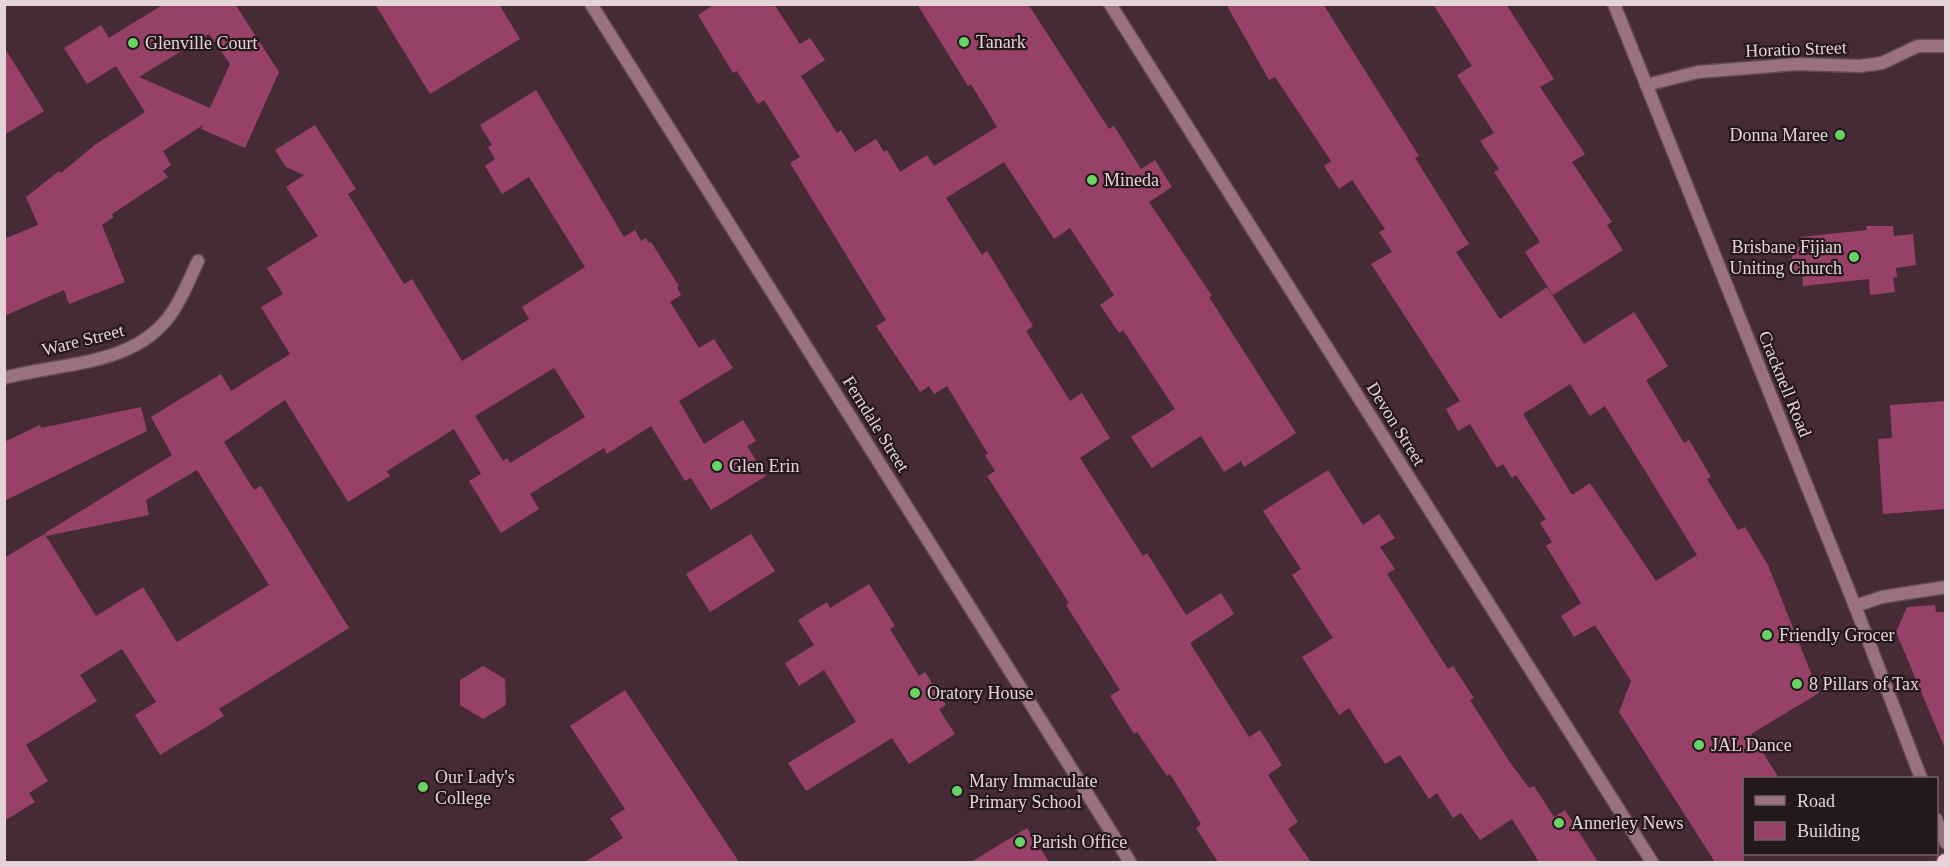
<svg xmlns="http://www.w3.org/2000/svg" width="1950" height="867" font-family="'Times New Roman',serif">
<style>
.building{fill:#974169;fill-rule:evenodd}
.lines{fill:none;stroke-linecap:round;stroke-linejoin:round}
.minor-casing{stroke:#624953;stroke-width:15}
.tertiary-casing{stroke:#624953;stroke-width:15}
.trunk-casing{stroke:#624953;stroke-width:20}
.minor{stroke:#9a7181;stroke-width:12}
.tertiary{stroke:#9a7181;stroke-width:12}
.trunk{stroke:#f8c5da;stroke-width:16}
.poi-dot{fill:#68d465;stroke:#24181d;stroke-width:2}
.labels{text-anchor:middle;stroke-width:4.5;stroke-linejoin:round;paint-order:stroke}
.poi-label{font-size:18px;fill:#e4d3d9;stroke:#24181d;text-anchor:start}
.street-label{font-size:18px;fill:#e4d3d9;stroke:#24181d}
</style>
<rect width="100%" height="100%" fill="#462b36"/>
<g class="building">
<path d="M164,4H235L279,72L245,148L201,129L203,125L163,151L171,165L163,171L168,177L112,214L114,217L102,225L125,282L69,304L64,290L4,316V239L38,225L26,197L59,171L61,173L96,144L145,112L116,66L87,84L64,48L101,25L109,38ZM209,34L230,64L210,108L139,77Z"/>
<polygon points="375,4 499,4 520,39 430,94"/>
<polygon points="715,4 774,4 800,44 810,38 825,60 801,76 837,133 841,130 855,152 876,139 884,152 887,150 900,172 927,155 934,166 997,127 971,84 968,86 917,4 1028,4 1109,129 1114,126 1141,169 1155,160 1172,187 1149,202 1212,296 1209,297 1296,433 1244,467 1241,461 1224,472 1201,436 1152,468 1131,437 1175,409 1123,330 1119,333 1100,305 1114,295 1070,228 1054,239 1004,162 946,198 982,255 987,251 1003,277 1033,326 1026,331 1070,401 1082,393 1110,438 1080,458 1143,556 1147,553 1186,615 1221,593 1234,614 1190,643 1249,737 1260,730 1282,765 1268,775 1298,822 1288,829 1311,862 1218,862 1196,828 1201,824 1170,774 1167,776 1137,732 1134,734 1110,696 1120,690 1066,605 1069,603 987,476 995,471 985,455 988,454 947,386 934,394 929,386 920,392 876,326 886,320 790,163 800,157 764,100 758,104 737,71 733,73 698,15"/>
<path d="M1226,4H1323L1419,156L1415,158L1469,244L1456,252L1500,319L1547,287L1584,344L1634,312L1668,366L1646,380L1684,443L1689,440L1711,477L1707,479L1738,530L1745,527L1768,565L1819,693L1751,734L1779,778H1744V862H1715L1619,712L1631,681L1595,625L1574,637L1561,616L1581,603L1546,546L1552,542L1540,523L1546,519L1516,475L1512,478L1503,464L1497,468L1470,424L1458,431L1446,409L1460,401L1371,264L1392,252L1379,232L1385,229L1352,180L1339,189L1324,166L1331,161L1275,77L1269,80ZM1570,384L1590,416L1605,406L1697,555L1656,581L1590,483L1572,495L1523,414Z"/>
<polygon points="1433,4 1506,4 1554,79 1540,87 1585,154 1572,162 1612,222 1607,225 1623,250 1553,295 1525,252 1540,242 1494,172 1499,169 1480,141 1494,133 1457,75 1472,66"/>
<polygon points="4,47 44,111 4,135"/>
<path d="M536,90L624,237L635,230L641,241L646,238L649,243L651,242L679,286L677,287L681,295L670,302L699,348L714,339L733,368L679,401L704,444L743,420L756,441L747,446L766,476L711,510L691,478L685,481L651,426L607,454L604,448L530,494L539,509L501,533L469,481L481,474L454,429L387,471L390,476L348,502L285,400L224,442L254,490L261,486L349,628L219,709L224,716L160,755L135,715L156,702L122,649L80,675L97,701L26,745L48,781L29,793L35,802L4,821V558L44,534L46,536L45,533L172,455L151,417L221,374L231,391L290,354L261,307L283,294L267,268L318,236L286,187L304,175L286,167L275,150L315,125L356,189L348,194L404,284L412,279L462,361L529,319L522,307L585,267L529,177L502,194L485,166L495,159L488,147L492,145L480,125ZM554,368L585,417L510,463L507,458L503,461L475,416ZM197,470L269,585L177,642L143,587L96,616L46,536L149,515L146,500Z"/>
<polygon points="1866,226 1893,226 1894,236 1913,234 1916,265 1896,268 1897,277 1893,278 1895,292 1870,295 1869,279 1803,286 1802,272 1794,273 1791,248 1801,247 1800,237 1867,230"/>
<polygon points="1946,401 1946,509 1883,514 1878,439 1892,438 1890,405"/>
<polygon points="141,407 147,431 4,501 4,442 40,425 41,428"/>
<polygon points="1328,470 1363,525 1379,514 1395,538 1380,547 1395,569 1387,574 1448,669 1453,666 1474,698 1470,700 1509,761 1529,788 1534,786 1554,817 1565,810 1598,862 1539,862 1512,819 1480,840 1461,813 1453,818 1437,793 1429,799 1400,755 1385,764 1349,708 1339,715 1302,657 1333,638 1292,575 1301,569 1263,511"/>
<polygon points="751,534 775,571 710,612 686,574"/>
<polygon points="869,584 895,626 890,629 919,676 925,672 946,705 939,709 955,734 909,764 892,738 806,791 788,763 856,722 824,670 799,686 785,663 814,645 798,620 827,602 830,608"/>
<polygon points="1935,605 1936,612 1946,612 1946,751 1896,632 1907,607"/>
<polygon points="483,666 505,679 506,705 483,719 460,705 460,680"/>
<polygon points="625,690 739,862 585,862 623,838 610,818 625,809 570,726"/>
<polygon points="1027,828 1049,862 971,862"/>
</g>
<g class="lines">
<defs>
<g id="minor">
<polyline points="591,4 1130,862"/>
<polyline points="1110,4 1652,862"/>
<polyline points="1646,85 1698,72 1798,64 1860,66 1882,63 1918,46 1946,46"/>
<path d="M4,378C61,362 137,367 173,311C183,296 190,278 198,261"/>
<polyline points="1855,606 1882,597 1946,587"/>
</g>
<g id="tertiary">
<polyline points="1614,4 1855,606 1921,778"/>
<polyline points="1936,819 1946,843"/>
</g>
<polyline id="trunk" points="1945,862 1946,862"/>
</defs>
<use href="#minor" class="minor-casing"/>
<use href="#tertiary" class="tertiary-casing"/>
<use href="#trunk" class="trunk-casing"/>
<use href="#minor" class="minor"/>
<use href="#tertiary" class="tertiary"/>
<use href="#trunk" class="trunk"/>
</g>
<g class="poi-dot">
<circle cx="964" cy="42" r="6"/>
<circle cx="133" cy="43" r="6"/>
<circle cx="1840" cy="135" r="6"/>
<circle cx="1092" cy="180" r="6"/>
<circle cx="1854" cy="257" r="6"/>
<circle cx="717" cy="466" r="6"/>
<circle cx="1767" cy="635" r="6"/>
<circle cx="1797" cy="684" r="6"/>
<circle cx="915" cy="693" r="6"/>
<circle cx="1699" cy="745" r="6"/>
<circle cx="423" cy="787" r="6"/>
<circle cx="957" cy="791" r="6"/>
<circle cx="1559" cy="823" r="6"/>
<circle cx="1020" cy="842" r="6"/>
</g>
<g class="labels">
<g class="poi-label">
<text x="976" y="48">Tanark</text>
<text x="145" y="49">Glenville Court</text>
<text x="1828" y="141" text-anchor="end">Donna Maree</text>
<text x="1104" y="186">Mineda</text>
<text x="1842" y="253" text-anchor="end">Brisbane Fijian<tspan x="1842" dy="21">Uniting Church</tspan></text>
<text x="729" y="472">Glen Erin</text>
<text x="1779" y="641">Friendly Grocer</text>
<text x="1809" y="690">8 Pillars of Tax</text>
<text x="927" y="699">Oratory House</text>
<text x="1711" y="751">JAL Dance</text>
<text x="435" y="783">Our Lady's<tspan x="435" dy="21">College</tspan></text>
<text x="969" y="787">Mary Immaculate<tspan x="969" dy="21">Primary School</tspan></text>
<text x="1571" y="829">Annerley News</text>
<text x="1032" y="848">Parish Office</text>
</g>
<g class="street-label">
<text transform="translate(1796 49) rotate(-2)" y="6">Horatio Street</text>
<text transform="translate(83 340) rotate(-14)" y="6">Ware Street</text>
<text transform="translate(1785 384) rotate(68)" y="6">Cracknell Road</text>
<text transform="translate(876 424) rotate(58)" y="6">Ferndale Street</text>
<text transform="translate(1396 424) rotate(58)" y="6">Devon Street</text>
</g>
</g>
<rect width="1950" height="867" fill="none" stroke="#e4d3d9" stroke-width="12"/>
<rect x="1743" y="777" width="195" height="78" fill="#24181d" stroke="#716368" stroke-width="1.5"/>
<rect x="1755" y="796" width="30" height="9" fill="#9a7181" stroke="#716368" stroke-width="1.5"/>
<text x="1797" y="807" font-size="18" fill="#e4d3d9">Road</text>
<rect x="1755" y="822" width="30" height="18" fill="#974169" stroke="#716368" stroke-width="1.5"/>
<text x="1797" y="837" font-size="18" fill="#e4d3d9">Building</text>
</svg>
